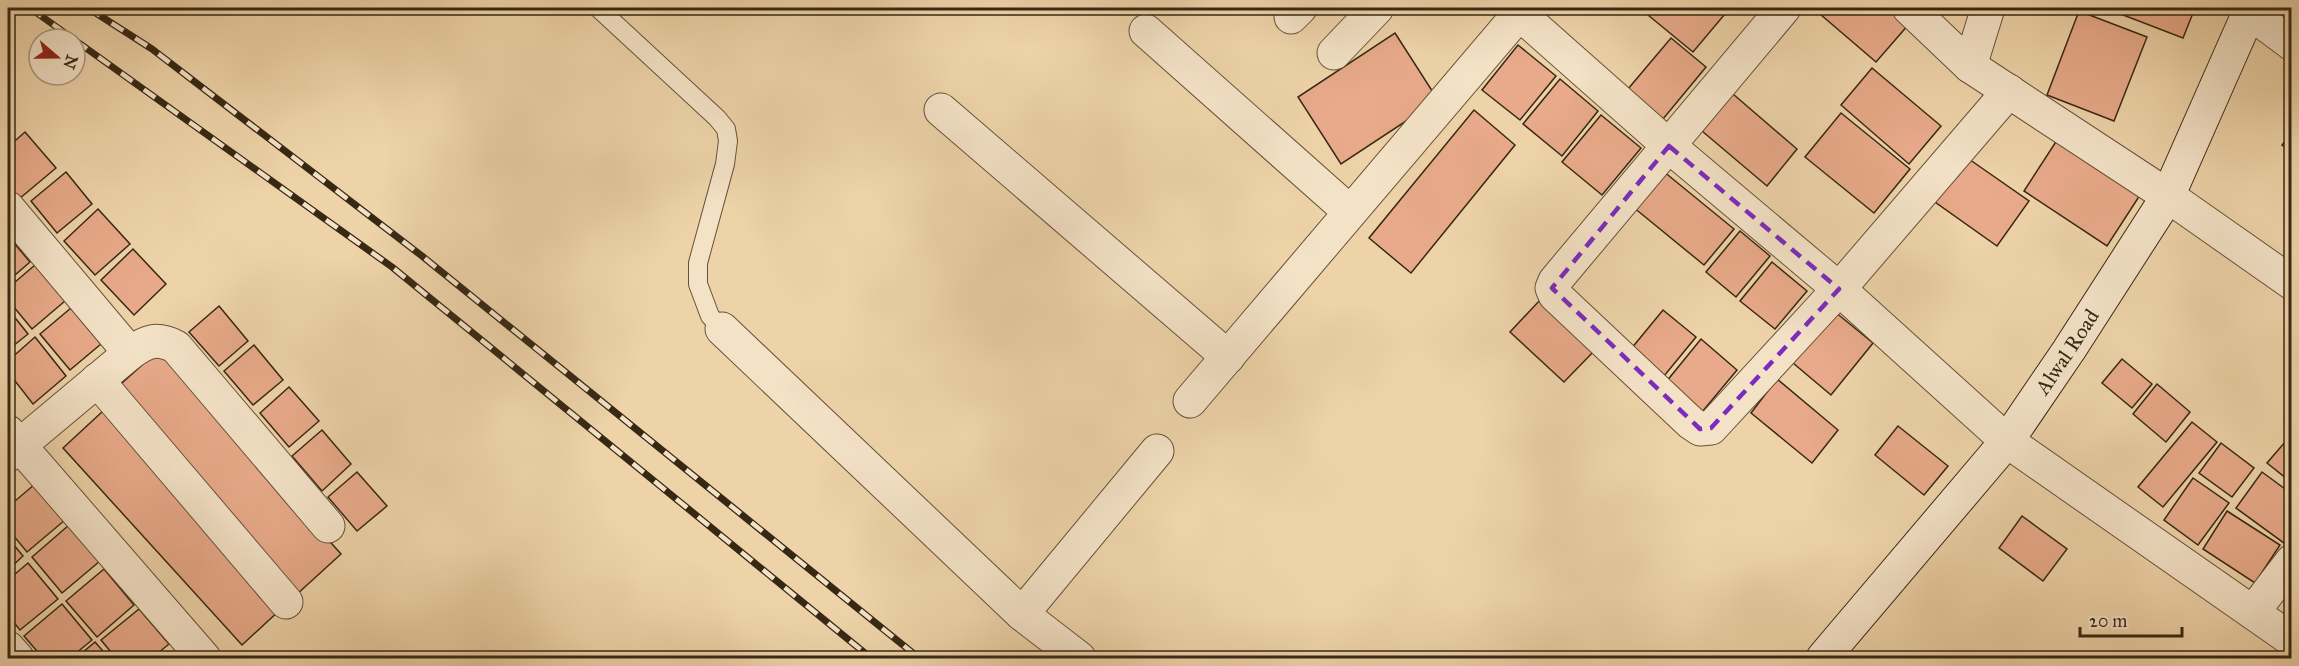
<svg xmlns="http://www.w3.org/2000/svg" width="2299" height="666" font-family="'IM FELL Great Primer',serif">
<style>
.building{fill:#e8aa8a;stroke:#372814;stroke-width:1.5}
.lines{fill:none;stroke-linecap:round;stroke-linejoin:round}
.service-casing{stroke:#655339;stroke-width:20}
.minor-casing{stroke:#655339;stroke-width:35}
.tertiary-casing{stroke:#655339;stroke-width:35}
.secondary-casing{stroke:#372814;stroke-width:35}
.service{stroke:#f4e2c7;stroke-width:18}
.minor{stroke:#f4e2c7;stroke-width:33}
.tertiary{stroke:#f4e2c7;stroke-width:33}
.secondary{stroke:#f4e2c7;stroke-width:33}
.rail-casing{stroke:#372814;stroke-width:7}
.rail{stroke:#f4e2c7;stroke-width:4.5;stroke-dasharray:14;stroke-linecap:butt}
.marked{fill:none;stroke:#7b2cbf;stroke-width:4.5;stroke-dasharray:12 8;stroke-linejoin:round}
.labels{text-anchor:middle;stroke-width:5;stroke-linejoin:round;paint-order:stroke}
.street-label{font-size:21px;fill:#372814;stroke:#f4e2c7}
</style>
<rect width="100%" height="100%" fill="#eed3a9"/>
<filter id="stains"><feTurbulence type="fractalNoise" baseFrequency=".00333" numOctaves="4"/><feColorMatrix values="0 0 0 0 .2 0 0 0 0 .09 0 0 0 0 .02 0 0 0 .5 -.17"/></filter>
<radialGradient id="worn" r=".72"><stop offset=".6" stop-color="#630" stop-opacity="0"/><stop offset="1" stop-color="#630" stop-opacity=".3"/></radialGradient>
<g class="building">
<polygon points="1655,8 1730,8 1693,52 1648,15"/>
<polygon points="1813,8 1890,8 1909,24 1876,62"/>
<polygon points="2105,8 2195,8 2183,38"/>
<polygon points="2079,11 2147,37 2114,121 2047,95"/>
<polygon points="1395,33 1438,100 1341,164 1298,97"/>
<polygon points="1671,38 1706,67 1663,119 1628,89"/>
<polygon points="1518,45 1556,76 1520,120 1482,90"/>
<polygon points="1872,68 1941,126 1909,164 1841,105"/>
<polygon points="1560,79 1598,111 1562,156 1523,124"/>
<polygon points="1733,94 1797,149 1767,186 1702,131"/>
<polygon points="1474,110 1515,145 1411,273 1369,238"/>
<polygon points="1841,113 1910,169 1874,213 1805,157"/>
<polygon points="1601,115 1641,148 1602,195 1562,162"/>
<polygon points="25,132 56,168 19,199 8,186 8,147"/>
<polygon points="2292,132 2292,152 2282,145"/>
<polygon points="2059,137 2142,192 2107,246 2024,191"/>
<polygon points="1966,157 2029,201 1997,246 1935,202"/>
<polygon points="1663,171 1734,229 1704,265 1633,207"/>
<polygon points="66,172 92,204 57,233 31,201"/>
<polygon points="98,209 130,244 95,275 64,241"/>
<polygon points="1740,231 1770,256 1736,297 1706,272"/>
<polygon points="8,236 30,262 8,281"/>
<polygon points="133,249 166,284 134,315 101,280"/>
<polygon points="1772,262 1807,291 1775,329 1740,301"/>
<polygon points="35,265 65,301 32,329 8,300 8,288"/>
<polygon points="1541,299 1595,350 1564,382 1510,332"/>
<polygon points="219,306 248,341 219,366 189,332"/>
<polygon points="1829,307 1873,343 1831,395 1787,358"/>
<polygon points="71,308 101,344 70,370 40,334"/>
<polygon points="8,309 28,334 8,350"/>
<polygon points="1663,310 1696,337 1664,376 1631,349"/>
<polygon points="35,337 66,376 33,404 8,372 8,361"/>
<polygon points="1701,339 1737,370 1702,412 1666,382"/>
<polygon points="254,345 283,380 253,405 224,371"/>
<polygon points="159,350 341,554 295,596 113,391"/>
<polygon points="2122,359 2152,384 2132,408 2102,383"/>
<polygon points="1777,379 1838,430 1812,463 1751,413"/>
<polygon points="2157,384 2190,412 2166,442 2133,414"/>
<polygon points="289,387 319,421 289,447 260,413"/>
<polygon points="103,411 282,608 242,645 63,448"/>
<polygon points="2192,422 2217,442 2163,507 2138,487"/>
<polygon points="1898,426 1948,466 1924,495 1875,455"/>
<polygon points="322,430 351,464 322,491 292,456"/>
<polygon points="2292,434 2292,483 2267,463"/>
<polygon points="2221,443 2254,468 2232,497 2199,473"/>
<polygon points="357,472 387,506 357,531 328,497"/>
<polygon points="2262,472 2292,494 2292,542 2288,546 2236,508"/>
<polygon points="2193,478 2229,503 2198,545 2164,520"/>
<polygon points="35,484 65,520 27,552 8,529 8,507"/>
<polygon points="2227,511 2280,545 2255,583 2203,549"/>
<polygon points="2022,516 2067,549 2043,581 1999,548"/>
<polygon points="69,525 100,561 62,593 32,557"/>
<polygon points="8,538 23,556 8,570"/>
<polygon points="28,563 58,599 20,630 8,615 8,580"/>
<polygon points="104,569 134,605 97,637 66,601"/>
<polygon points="62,604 92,640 70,658 43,658 24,636"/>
<polygon points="139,609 169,644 152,658 116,658 101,640"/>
<polygon points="95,642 109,658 76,658"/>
</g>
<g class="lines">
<defs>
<polyline id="service" points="598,8 717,118 726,129 728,141 725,164 698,263 698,284 710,316 722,329"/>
<g id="minor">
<polyline points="1513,8 1669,146 1839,289 2007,441"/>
<polyline points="1784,8 1555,281 1552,288 1555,295 1691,423 1700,429 1711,428 1839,289 2009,91"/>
<polyline points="1909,8 1970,66 2168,196 2292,283"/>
<polyline points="2249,12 2292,44"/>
<polyline points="1291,17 1300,8"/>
<polyline points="1146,31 1350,212"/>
<polyline points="1334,53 1377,8"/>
<polyline points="1970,66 1988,8"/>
<polyline points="941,110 1228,357"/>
<polyline points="8,208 130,353"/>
<polyline points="722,329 1022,614 1079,658"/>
<polyline points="97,380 286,602"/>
<polyline points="1190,401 1524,8"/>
<polyline points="8,432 204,658"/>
<path d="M8,455L130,353C147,341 157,337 176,347L328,526"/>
<polyline points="2253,612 2292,561"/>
<polyline points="1022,614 1157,451"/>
<polyline points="8,648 17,658"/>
</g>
<polyline id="tertiary" points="2007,441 2292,640"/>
<g id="secondary">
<path id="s1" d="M1823,658L2007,441L2069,350L2168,196L2251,8"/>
</g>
</defs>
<use href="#service" class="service-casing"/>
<use href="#minor" class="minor-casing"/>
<use href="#tertiary" class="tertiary-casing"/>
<use href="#secondary" class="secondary-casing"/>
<use href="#service" class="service"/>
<use href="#minor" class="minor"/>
<use href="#tertiary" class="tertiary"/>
<use href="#secondary" class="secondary"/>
<defs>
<g id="rail">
<polyline points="30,8 392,267 871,658"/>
<polyline points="88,8 152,49 422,256 919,658"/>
</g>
</defs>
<use href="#rail" class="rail-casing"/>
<use href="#rail" class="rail"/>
</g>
<path class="marked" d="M1669,146L1839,289L1711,428L1700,429L1552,288Z"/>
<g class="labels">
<g class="street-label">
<text dy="7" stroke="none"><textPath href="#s1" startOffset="392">Alwal Road</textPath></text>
</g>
</g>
<rect width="2299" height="666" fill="none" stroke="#eed3a9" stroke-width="30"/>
<rect x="9" y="9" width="2281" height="648" fill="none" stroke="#372814" stroke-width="3"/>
<rect x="15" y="15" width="2269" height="636" fill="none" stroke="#372814" stroke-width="1.5"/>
<g transform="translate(57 57) rotate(110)"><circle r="28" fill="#f4e2c7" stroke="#a8987f" stroke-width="1.5"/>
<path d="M0-4.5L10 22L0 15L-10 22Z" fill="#8f2418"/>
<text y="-9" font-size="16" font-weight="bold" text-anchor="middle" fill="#372814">N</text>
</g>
<path d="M2080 627v9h102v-9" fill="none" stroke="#372814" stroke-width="3"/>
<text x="2089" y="627" font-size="18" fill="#372814" stroke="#f4e2c7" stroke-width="4.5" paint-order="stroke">20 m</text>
<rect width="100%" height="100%" filter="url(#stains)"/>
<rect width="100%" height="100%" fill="url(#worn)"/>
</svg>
